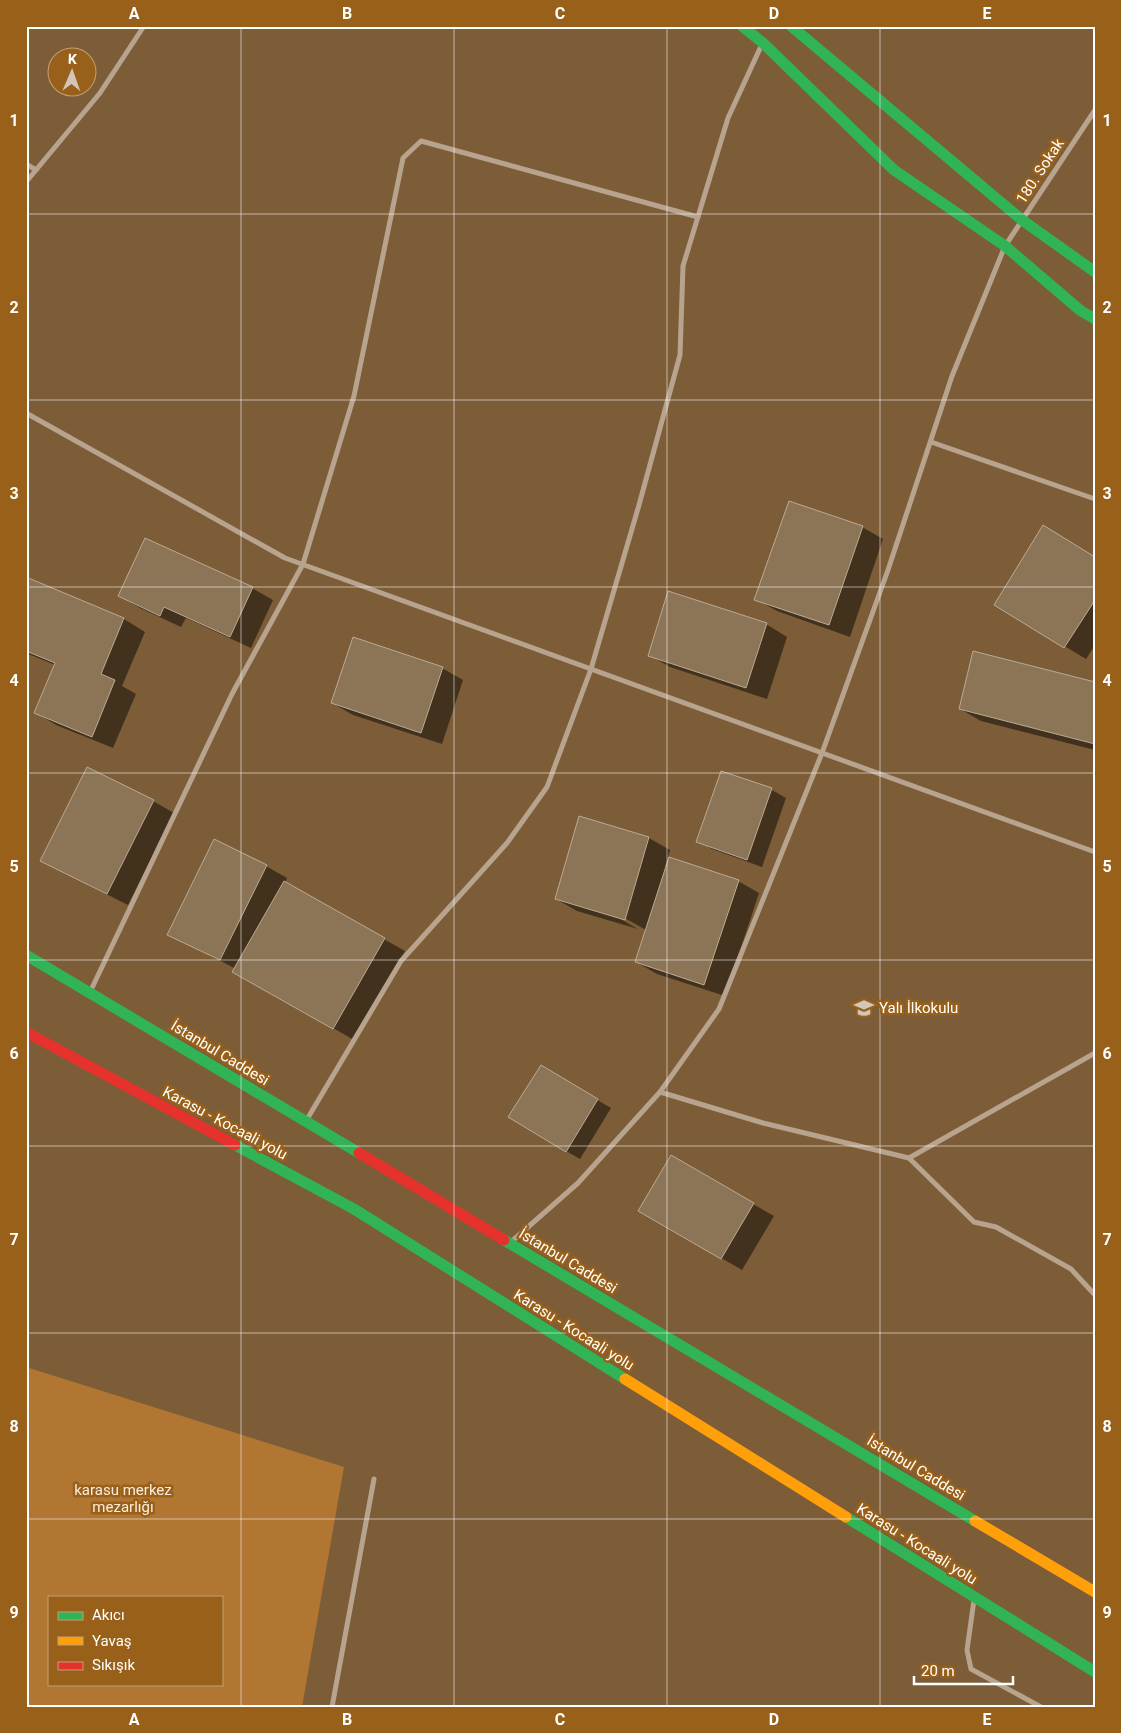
<svg xmlns="http://www.w3.org/2000/svg" width="1121" height="1733" font-family="Roboto,sans-serif">
<style>
.green{fill:#b07632;fill-rule:evenodd}
.shadow{fill:#0007}
.building{fill:#8c7456;stroke:#bbaa95}
.lines{fill:none;stroke-linecap:round;stroke-linejoin:round}
.street{stroke:#b8a48e;stroke-width:5}
.fast{stroke:#30b455;stroke-width:11}
.slow{stroke:#ff9f0a;stroke-width:11}
.jam{stroke:#e5322d;stroke-width:11}
.grid{fill:none;stroke:#fff;stroke-width:1;stroke-opacity:0.55}
.labels{text-anchor:middle;stroke-width:5;stroke-linejoin:round;paint-order:stroke}
.street-label{font-size:15px;fill:#fff;stroke:#99601a}
.poi-label{font-size:15px;fill:#fff;stroke:#99601a;text-anchor:start}
.park-label{font-size:15px;fill:#fceddc;stroke:#99601a}
.neatline{fill:none;stroke:#fff;stroke-width:2}
.grid-label{font-size:16px;text-anchor:middle;font-weight:bold;fill:#fff}
</style>
<rect width="100%" height="100%" fill="#7c5d37"/>
<path class="green" d="M26,1367L344,1467L302,1707H26ZM49,1597H221V1684H49Z"/>
<g class="shadow">
<polygon points="862,527 883,539 850,637 777,611 756,599"/>
<polygon points="1095,558 1095,645 1086,659 996,605"/>
<polygon points="26,579 124,619 145,632 122,686 136,694 113,748 56,725 35,712 55,665 26,653"/>
<polygon points="252,588 273,600 251,648 186,618 181,627 140,608 119,596"/>
<polygon points="766,624 787,637 767,699 670,667 649,655"/>
<polygon points="442,668 463,680 442,744 353,715 332,703"/>
<polygon points="1095,684 1095,750 981,721 960,709"/>
<polygon points="722,772 772,790 786,798 762,867 712,849 698,841"/>
<polygon points="153,801 174,813 128,905 41,861"/>
<polygon points="580,818 649,838 670,850 665,867 738,881 759,893 725,996 657,974 636,962 646,930 621,916 619,918 638,929 577,911 556,899"/>
<polygon points="266,866 287,878 285,883 405,951 354,1040 234,971 236,969 169,934"/>
<polygon points="541,1067 611,1108 580,1159 566,1151"/>
<polygon points="671,1157 774,1216 742,1270 640,1211"/>
</g>
<g class="building">
<polygon points="789,501 863,526 829,625 754,600"/>
<polygon points="1043,525 1095,557 1095,600 1064,648 994,605"/>
<polygon points="145,538 253,587 230,637 164,607 160,616 118,596"/>
<polygon points="26,577 124,618 101,674 115,680 92,737 34,713 55,663 26,651"/>
<polygon points="668,591 767,623 746,688 648,656"/>
<polygon points="353,637 443,667 421,733 331,703"/>
<polygon points="973,651 1095,682 1095,744 959,709"/>
<polygon points="87,767 154,800 107,894 40,861"/>
<polygon points="721,771 772,788 747,860 696,842"/>
<polygon points="579,816 649,837 625,920 555,899"/>
<polygon points="214,839 267,865 220,960 167,935"/>
<polygon points="669,857 739,880 704,985 635,962"/>
<polygon points="284,881 385,938 333,1029 232,972"/>
<polygon points="541,1065 598,1099 566,1152 508,1117"/>
<polygon points="671,1155 754,1203 721,1259 638,1211"/>
</g>
<g class="lines">
<g class="street">
<polyline points="26,164 36,170"/>
<polyline points="26,182 100,93 144,26"/>
<polyline points="26,413 285,558 1095,852"/>
<polyline points="931,442 1095,499"/>
<polyline points="91,990 232,694 303,564 354,396 403,158 421,141 698,217"/>
<polyline points="660,1092 763,1123 909,1158 1095,1053"/>
<polyline points="306,1121 401,961 507,843 547,787 591,669 639,505 680,355 683,266 728,118 762,44"/>
<polyline points="909,1158 974,1222 996,1227 1071,1269 1095,1295"/>
<polyline points="511,1242 578,1183 660,1092 719,1009 822,753 888,570 952,376 1005,246 1095,110"/>
<polyline points="974,1600 967,1650 971,1669 1041,1707"/>
<polyline points="332,1707 374,1479"/>
</g>
<g class="fast">
<polyline points="742,26 763,43 894,170 1005,246 1081,311 1095,319"/>
<polyline points="791,26 1022,220 1095,272"/>
<polyline points="26,955 359,1153"/>
<polyline points="235,1145 354,1209 625,1379"/>
<polyline points="504,1240 975,1521"/>
<polyline points="846,1517 1095,1672"/>
</g>
<g class="slow">
<polyline points="625,1379 846,1517"/>
<polyline points="975,1521 1095,1592"/>
</g>
<g class="jam">
<polyline points="26,1032 235,1145"/>
<polyline points="359,1153 504,1240"/>
</g>
</g>
<path class="grid" d="M241,26V1707M454,26V1707M667,26V1707M880,26V1707M26,214H1095M26,400H1095M26,587H1095M26,773H1095M26,960H1095M26,1146H1095M26,1333H1095M26,1519H1095"/>
<defs>
<symbol id="school-bare" viewBox="-9 -9 18 18"><path d="M0-5L7-2L0 1L-7-2ZM-4 1L0 2.5L4 1V4Q0 6-4 4Z" fill="#d1c6b9" stroke="#99601a" stroke-width="2.5" paint-order="stroke"/></symbol>
</defs>
<g fill-rule="evenodd">
<use href="#school-bare" x="850" y="994" width="28" height="28"/>
</g>
<g class="labels">
<g class="street-label">
<text transform="translate(1040 171) rotate(-57)" y="5">180. Sokak</text>
<text transform="translate(220 1053) rotate(31)" y="5">İstanbul Caddesi</text>
<text transform="translate(225 1123) rotate(28)" y="5">Karasu - Kocaali yolu</text>
<text transform="translate(568 1261) rotate(31)" y="5">İstanbul Caddesi</text>
<text transform="translate(574 1330) rotate(32)" y="5">Karasu - Kocaali yolu</text>
<text transform="translate(916 1468) rotate(31)" y="5">İstanbul Caddesi</text>
<text transform="translate(917 1544) rotate(32)" y="5">Karasu - Kocaali yolu</text>
</g>
<g class="poi-label">
<text x="879" y="1013">Yalı İlkokulu</text>
</g>
<g class="park-label">
<text x="123" y="1495">karasu merkez<tspan x="123" dy="17">mezarlığı</tspan></text>
</g>
</g>
<rect width="1121" height="1733" fill="none" stroke="#99601a" stroke-width="55"/>
<rect x="48" y="1596" width="175" height="90" fill="#99601a" stroke="#c2a076"/>
<rect x="58" y="1612" width="25" height="8" fill="#30b455" stroke="#c2a076"/>
<text x="92" y="1620" font-size="15" fill="#ffffff">Akıcı</text>
<rect x="58" y="1637" width="25" height="8" fill="#ff9f0a" stroke="#c2a076"/>
<text x="92" y="1646" font-size="15" fill="#ffffff">Yavaş</text>
<rect x="58" y="1662" width="25" height="8" fill="#e5322d" stroke="#c2a076"/>
<text x="92" y="1670" font-size="15" fill="#ffffff">Sıkışık</text>
<g transform="translate(72 72) rotate(2)"><circle r="24" fill="#99601a" stroke="#c2a076"/>
<path d="M0-4L9 19L0 12L-9 19Z" fill="#d1c6b9"/>
<text y="-8" font-size="14" font-weight="bold" text-anchor="middle" fill="#ffffff">K</text>
</g>
<path d="M914 1676v8h99v-8" fill="none" stroke="#ffffff" stroke-width="2.5"/>
<text x="921" y="1676" font-size="15" fill="#ffffff" stroke="#99601a" stroke-width="4" paint-order="stroke">20 m</text>
<rect x="28" y="28" width="1066" height="1678" class="neatline"/>
<g class="grid-label">
<text x="134" y="19">A</text>
<text x="347" y="19">B</text>
<text x="560" y="19">C</text>
<text x="774" y="19">D</text>
<text x="987" y="19">E</text>
<text x="14" y="126">1</text>
<text x="1107" y="126">1</text>
<text x="14" y="313">2</text>
<text x="1107" y="313">2</text>
<text x="14" y="499">3</text>
<text x="1107" y="499">3</text>
<text x="14" y="686">4</text>
<text x="1107" y="686">4</text>
<text x="14" y="872">5</text>
<text x="1107" y="872">5</text>
<text x="14" y="1059">6</text>
<text x="1107" y="1059">6</text>
<text x="14" y="1245">7</text>
<text x="1107" y="1245">7</text>
<text x="14" y="1432">8</text>
<text x="1107" y="1432">8</text>
<text x="14" y="1618">9</text>
<text x="1107" y="1618">9</text>
<text x="134" y="1725">A</text>
<text x="347" y="1725">B</text>
<text x="560" y="1725">C</text>
<text x="774" y="1725">D</text>
<text x="987" y="1725">E</text>
</g>
</svg>
